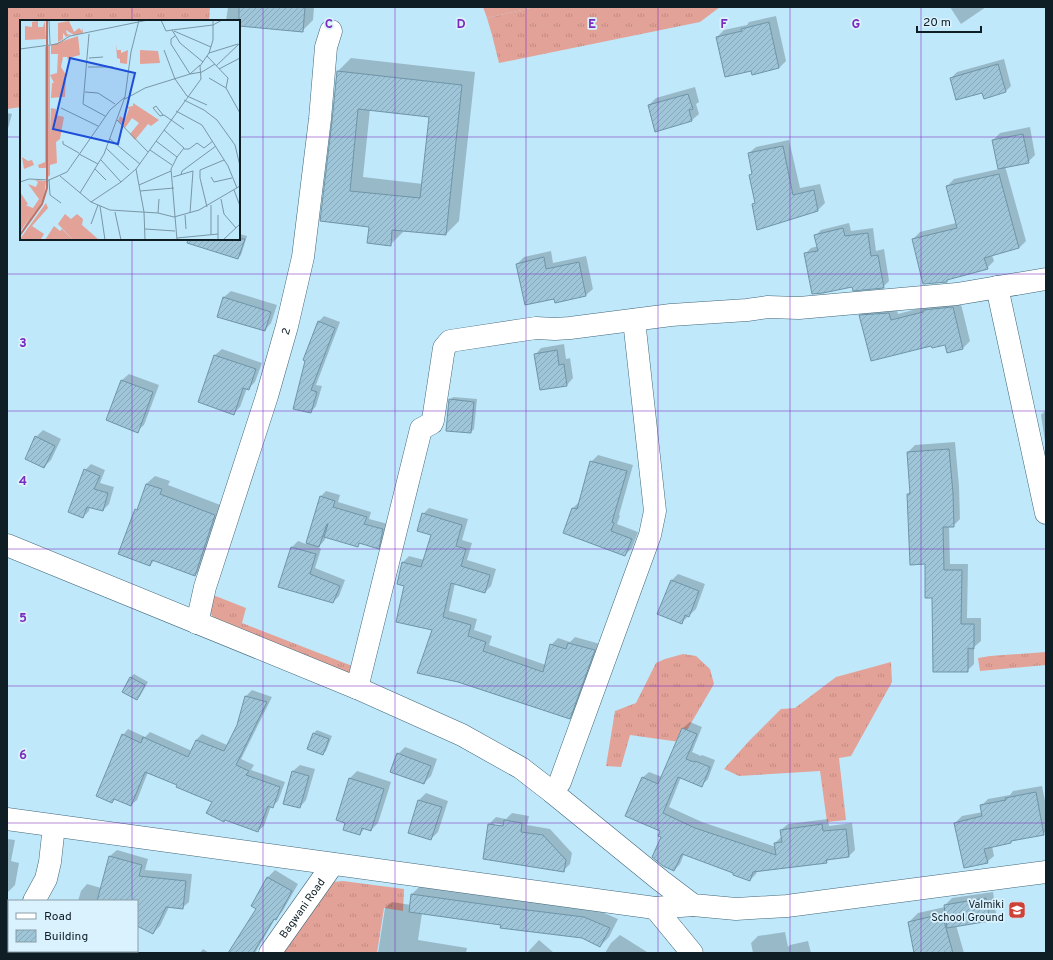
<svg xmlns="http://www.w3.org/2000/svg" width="1053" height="960" font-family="Overpass,sans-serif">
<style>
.grass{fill:url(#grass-tufts)}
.pitch{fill:#e3a298}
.shadow{fill:#0003;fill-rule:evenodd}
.building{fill:url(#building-hatch);stroke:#6f95a7;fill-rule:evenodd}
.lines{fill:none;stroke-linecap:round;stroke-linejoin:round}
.minor-casing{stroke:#426778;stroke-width:23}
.major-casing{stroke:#426778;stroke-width:23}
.minor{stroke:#fff;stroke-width:22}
.major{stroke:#fff;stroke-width:22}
.grid{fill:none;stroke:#7b2cbf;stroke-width:1;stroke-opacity:0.55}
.labels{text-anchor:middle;stroke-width:3.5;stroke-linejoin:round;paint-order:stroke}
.street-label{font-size:11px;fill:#0f1e25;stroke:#daf2fe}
.poi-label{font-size:11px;fill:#0f1e25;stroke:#daf2fe;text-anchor:end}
.inset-river{fill:none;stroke:#bc7369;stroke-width:2}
.inset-road{fill:none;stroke:#7997a5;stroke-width:1}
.view{fill:#1d4ed8;fill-opacity:0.15;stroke:#1d4ed8;stroke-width:2}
.inset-edge{fill:none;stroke:#0f1e25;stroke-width:2}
.grid-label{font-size:13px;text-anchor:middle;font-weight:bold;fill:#7b2cbf;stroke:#daf2fe;stroke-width:3.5;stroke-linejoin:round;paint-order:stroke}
</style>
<defs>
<pattern id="grass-tufts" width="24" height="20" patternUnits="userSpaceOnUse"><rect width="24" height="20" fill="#e3a298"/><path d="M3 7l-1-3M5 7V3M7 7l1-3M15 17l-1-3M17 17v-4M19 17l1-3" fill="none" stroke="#c28b83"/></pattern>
<pattern id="building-hatch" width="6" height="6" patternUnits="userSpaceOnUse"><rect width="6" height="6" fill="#9ec5d8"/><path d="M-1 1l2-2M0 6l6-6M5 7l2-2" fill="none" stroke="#87a9b9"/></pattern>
</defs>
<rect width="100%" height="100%" fill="#bfe8fb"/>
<g class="grass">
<polygon points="7,7 210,7 209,21 21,21 21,107 7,109"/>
<polygon points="535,7 720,7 700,22 499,63 492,35 487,18"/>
<polygon points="213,595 246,608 242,623 360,669 349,674 215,621 208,608"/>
<polygon points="1046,652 1046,665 980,671 978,658 990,656"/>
<polygon points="683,654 696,656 710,669 714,684 680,742 630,735 621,767 606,766 615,711 636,703 656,663 665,659"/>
<polygon points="891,662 892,682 851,756 839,758 846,820 827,822 820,771 739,776 724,769 749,741 781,709 795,708 836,677"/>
<polygon points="343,881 404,889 403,911 384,908 377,953 278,953 333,882"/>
</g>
<polygon class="pitch" points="483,7 535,7 487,18"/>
<g class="shadow">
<polygon points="228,7 314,7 313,20 302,31 239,25 239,21 226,21"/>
<polygon points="950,7 986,7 961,24"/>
<polygon points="776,16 786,61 779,68 753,74 752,70 717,37 724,30 747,25 749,22"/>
<path d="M351,58L475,72L459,221L446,234L404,231L390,245L370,226L321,220L337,72ZM370,109L430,116L423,184L363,177Z"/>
<polygon points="1004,59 1011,86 1006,91 983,91 951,78 957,72"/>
<polygon points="695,87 699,102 696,104 699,114 692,120 649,105 656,98"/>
<polygon points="7,113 12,114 7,132"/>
<polygon points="1030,127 1035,155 1028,162 1005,166 1026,241 1019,248 992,255 994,261 987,268 950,279 947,281 924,283 913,239 920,232 956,223 947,186 954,179 999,169 993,140 1000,133"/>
<polygon points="789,140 800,188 820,184 825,203 818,210 758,229 753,204 756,202 750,175 753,172 749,153 756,147"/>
<polygon points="849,223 851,231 873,228 876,251 884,249 889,281 883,287 852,286 805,254 811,248 818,246 815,236 821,230"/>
<polygon points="239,234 247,236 241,255 238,258 221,239 239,239"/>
<polygon points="551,251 553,263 586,256 593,289 586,295 517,264 524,257"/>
<polygon points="231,291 277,305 271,323 265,330 224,297"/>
<polygon points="960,300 970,341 963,348 948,352 946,344 932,345 860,316 867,309 896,306 898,314 928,306"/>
<polygon points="324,316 340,322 316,385 322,386 316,406 311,412 294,408 319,321"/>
<polygon points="564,344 566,359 570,358 573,378 567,385 535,355 541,348"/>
<polygon points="222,349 262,363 255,382 248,389 247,388 240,407 234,413 215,355"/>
<polygon points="129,374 159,385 144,425 137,431 107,420 122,380"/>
<polygon points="453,397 477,399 474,429 471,432 450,400"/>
<polygon points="1046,410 1046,448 1041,415"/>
<polygon points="43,430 61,439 51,460 44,467 36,437"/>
<polygon points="955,442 959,486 960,519 953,526 949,526 950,564 968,564 967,618 981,618 981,641 974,647 974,664 967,671 933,597 926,563 911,564 908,494 911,491 908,452 915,445"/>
<polygon points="598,455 633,465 619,515 620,516 617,524 638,532 632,548 625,555 564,533 573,508 580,501 591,462"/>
<polygon points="91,464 105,470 100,483 114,487 109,504 103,510 90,507 89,511 83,517 85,470"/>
<polygon points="155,476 170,481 168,485 223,506 204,566 195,575 155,560 150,565 136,510 139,507 146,484"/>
<polygon points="326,491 340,495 338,502 371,512 369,519 388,524 383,542 378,548 361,543 357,546 326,537 324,541 318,547 321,549 315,568 345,580 339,596 333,602 279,586 292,547 298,541 306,544 321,496"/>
<polygon points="429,508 468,519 462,540 472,543 467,560 496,569 491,586 485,592 455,583 449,611 477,619 474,630 492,636 489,645 546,665 551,645 558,638 570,642 575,637 600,644 576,712 569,718 433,630 405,585 403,562 409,556 424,560 432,535 423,514"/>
<polygon points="678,574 705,584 696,609 681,623 671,581"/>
<polygon points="134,674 148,682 140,696 137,699 123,691 131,677"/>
<polygon points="252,690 272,697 241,759 254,765 251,770 285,782 278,801 272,807 271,806 264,826 258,831 214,802 178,784 148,772 137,800 131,805 115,798 112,802 123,735 128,729 145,737 150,732 192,751 196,740 202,734 227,745 238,725 246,696"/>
<polygon points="690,722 702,727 692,752 701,756 702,755 715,760 708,779 701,786 681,777 669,807 702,822 776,847 775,843 781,837 781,830 788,824 828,819 829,826 852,823 855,850 849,856 830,859 826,862 757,871 756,874 750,880 734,872 684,854 680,864 674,870 661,831 642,778 649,772 662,777 683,728"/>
<polygon points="317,730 332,736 326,751 323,754 308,748 314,733"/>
<polygon points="405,747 437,759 431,776 424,783 398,754"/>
<polygon points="300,765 315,769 306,800 300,807 293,771"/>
<polygon points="357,771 391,782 378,823 371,830 365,828 360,834 347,822 337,819 350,778"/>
<polygon points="1042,786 1046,806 1046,831 1043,834 1014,840 1011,842 992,846 994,856 987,862 955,823 962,816 983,812 981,806 988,799 1010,795 1013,791"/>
<polygon points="426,793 448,801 438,832 431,839 409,832 419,800"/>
<path d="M512,813L529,816L527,825L550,829L572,853L570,864L563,871L484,858L489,824L496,817L506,819ZM494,823L508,826V828L494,826Z"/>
<polygon points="7,839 15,840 11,861 19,863 15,885 8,892 7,892"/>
<polygon points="117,850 148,859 145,870 192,874 189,902 182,908 169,907 160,926 153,933 137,925 137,901 78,901 81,891 87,884 101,888 110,856"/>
<polygon points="275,870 298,884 282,912 275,919 255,953 232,953 257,908 252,905 268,877"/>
<polygon points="421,885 593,908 618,919 609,937 600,946 582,937 422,913 418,940 467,948 466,953 378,953 385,908 392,902 411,905 412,894"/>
<polygon points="993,892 996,913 989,920 956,925 964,953 915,953 909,922 918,913 945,907 945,905 952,898"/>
<polygon points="785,932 788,947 790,945 808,941 811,953 753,953 751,943 758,936"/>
<polygon points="620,935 647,952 647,953 605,953 611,943"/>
<polygon points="539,940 554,953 527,953"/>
<polygon points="203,949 209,953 200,953"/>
</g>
<g class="building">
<polygon points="239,7 305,7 303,32 239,26"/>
<polygon points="769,22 779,68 752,75 751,71 725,77 716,37 742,31 741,29"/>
<polygon points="998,64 1006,92 984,99 982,93 956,100 950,78"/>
<path d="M337,71L462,85L446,235L392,230L391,246L367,243L369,227L320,221L332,121ZM358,109L429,117L420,198L350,191Z"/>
<polygon points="688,94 693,109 689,110 692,121 655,132 648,105"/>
<polygon points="1023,134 1029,163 998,169 992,140"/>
<polygon points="783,146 793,195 814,190 818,211 757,230 752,204 755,203 749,175 752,174 748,153"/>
<polygon points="999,174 1019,248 984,258 988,269 947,280 947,282 923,284 912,239 957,228 946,186"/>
<polygon points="843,228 845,236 868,233 871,256 878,255 884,288 853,291 852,287 823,293 812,294 804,253 818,251 814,235"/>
<polygon points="188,239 245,239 238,259 187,243"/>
<polygon points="544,257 546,269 579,262 586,296 555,303 554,299 525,305 516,264"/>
<polygon points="223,297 271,312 265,331 217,317"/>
<polygon points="953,307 963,349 947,353 945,345 932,348 931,346 871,361 859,315 889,313 891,320 923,312 923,310"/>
<polygon points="318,321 335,328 311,390 317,392 311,413 293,409 305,361 303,360"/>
<polygon points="557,350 559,365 564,364 567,386 540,390 534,354"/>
<polygon points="214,355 256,369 249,390 243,388 234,415 198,402"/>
<polygon points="121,380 153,392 138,433 106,420"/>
<polygon points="449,399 474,402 471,433 446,431"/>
<polygon points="35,436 55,446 44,468 25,459"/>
<polygon points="949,449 953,493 954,527 943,527 944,570 962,570 961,624 974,624 974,649 968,648 968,672 933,672 932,598 925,598 925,564 910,565 907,494 910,494 907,452"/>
<polygon points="590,461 627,471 612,522 614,523 611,531 632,539 625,556 563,533 572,508 577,509"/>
<polygon points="84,469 100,476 94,489 108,493 103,511 87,507 83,518 68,512"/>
<polygon points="146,484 162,489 160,494 215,515 195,576 152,560 150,566 118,554 135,509 137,510"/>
<polygon points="320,496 335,501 333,507 367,517 364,524 383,529 379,549 359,543 358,547 324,537 328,524 327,524 319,547 306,543"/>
<polygon points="422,513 462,525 456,546 466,549 461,566 490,575 485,593 451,583 443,617 471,625 468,636 486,642 483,651 543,672 550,644 566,649 568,643 595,650 570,719 458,682 417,673 432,630 396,622 404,586 397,584 402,562 421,567 431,535 417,531"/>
<polygon points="291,547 316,554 310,574 340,586 333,603 278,587"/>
<polygon points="671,580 699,591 689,617 685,615 682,624 657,614"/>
<polygon points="130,677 145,685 137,700 122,692"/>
<polygon points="245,696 267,702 236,765 249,771 246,775 280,787 273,808 268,806 258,832 225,820 224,822 206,813 212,802 176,787 177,785 145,772 131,806 114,799 112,803 96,796 122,734 141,743 143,737 188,757 196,740 224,751 237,725"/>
<polygon points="682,728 697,734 686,759 694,762 695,761 710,767 702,787 678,777 663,813 695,828 776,855 774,843 782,842 780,830 822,824 823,831 846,829 849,857 826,860 827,863 753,872 750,881 733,875 733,873 682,854 674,871 663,866 652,857 661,837 658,836 660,831 625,816 642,777 658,784"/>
<polygon points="313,733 329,739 323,755 307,749"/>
<polygon points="397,753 431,766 424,784 390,772"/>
<polygon points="292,771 309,776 300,808 283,804"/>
<polygon points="349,778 384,789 371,831 362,828 360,835 343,830 345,823 336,820"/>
<polygon points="1036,792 1044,835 1011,841 1011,843 984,849 988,863 964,868 954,823 982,816 980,805 1006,800 1005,798"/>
<polygon points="418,800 442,807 431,840 408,833"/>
<polygon points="504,820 522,823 521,832 543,835 566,860 564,872 483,859 488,824 503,826"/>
<polygon points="109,856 142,865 139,876 186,881 183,909 166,907 153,934 137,926 137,901 97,901"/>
<polygon points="267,877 292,891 276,920 274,919 253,953 228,953 256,909 251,906"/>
<polygon points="411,894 503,907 584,917 610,928 600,947 582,938 500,928 501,925 409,912"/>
<polygon points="986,898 990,921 947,928 944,905"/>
<polygon points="942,914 953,953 914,953 908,922"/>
</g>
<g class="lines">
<defs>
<g id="minor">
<polyline points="997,287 1046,513"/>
<path id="s1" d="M197,623L205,587L267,396L287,326L303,257L320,119L326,47L331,31"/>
<polyline points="357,688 421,429 432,423 433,420 444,348 450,341 536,328 555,329 570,328 671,315 747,310 768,307 799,308 957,294 1046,279"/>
<polyline points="552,792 560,782 650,535 655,511 634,320"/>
<polyline points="7,819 655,908 693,905"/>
<polyline points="34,901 46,879 50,862 54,826"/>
<polyline points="655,908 692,953"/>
<polyline points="7,951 9,947"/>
<path id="s2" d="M270,953L333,864"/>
</g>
<polyline id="major" points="7,545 357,688 462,735 521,768 552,792 660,880 693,905 736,909 787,906 1046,872"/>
</defs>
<use href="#minor" class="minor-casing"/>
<use href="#major" class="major-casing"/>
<use href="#minor" class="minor"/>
<use href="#major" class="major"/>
</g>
<path class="grid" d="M132,7V21M263,7V953M395,7V953M526,7V953M658,7V953M790,7V953M921,7V953M7,137H21M239,137H1046M132,239V901M7,274H1046M7,411H1046M7,549H1046M7,686H1046M7,823H1046M132,951V953"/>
<defs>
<symbol id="school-square" viewBox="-11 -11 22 22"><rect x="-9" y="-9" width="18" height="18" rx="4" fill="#ce4136" stroke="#daf2fe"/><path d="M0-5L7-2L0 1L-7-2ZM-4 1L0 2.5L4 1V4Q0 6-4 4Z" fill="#fff"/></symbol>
</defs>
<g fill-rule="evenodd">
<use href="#school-square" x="1007" y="900" width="20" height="20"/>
</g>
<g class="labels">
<g class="street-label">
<text dy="4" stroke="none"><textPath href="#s1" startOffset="305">2</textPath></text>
<text dy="4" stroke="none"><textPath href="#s2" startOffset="55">Bagwani Road</textPath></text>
</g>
<g class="poi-label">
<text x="1004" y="908">Valmiki<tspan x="1004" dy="13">School Ground</tspan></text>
</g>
</g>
<g transform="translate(20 20)">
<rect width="220" height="220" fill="#bfe8fb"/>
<path d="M18,1V7H23L25,1L26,19L5,20V6L12,7V2ZM49,1L54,12L59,8L62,11V7L63,13L54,15L46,10L47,14L51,15L46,17L43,13V19L38,22V3ZM58,16L60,35L49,38L48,40L47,37H43L41,47L46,55L45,77H42V63H34L30,55L37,53L38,34H31V25ZM96,24L97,30H101V33L108,30L107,44L100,43V39L97,38ZM30,25V115L31,88L36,89V95L44,97L40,119L36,122L37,143L30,145V155L26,159V148H19L18,145L25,142V27ZM120,30L138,31L140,43L120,44ZM113,83L139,100L131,106L128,104L115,120L110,114L119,103L112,98L105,108L98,101L100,96L104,99L106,97L109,89L107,87L113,86ZM2,137L8,141L12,140L14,145L4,149ZM15,160L26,161L24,177L19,188L0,214L9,199L5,185L13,188L19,179L8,164L16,167L18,162ZM26,183L28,188L12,206L24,214L21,219H0ZM34,206L40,211L42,209L52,219L25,220Z" fill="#e3a298"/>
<path d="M45,194L51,199L57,194L63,199L62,205L78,219H52L38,204Z" fill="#e3a298"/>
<path d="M0,172L8,184L6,185L9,199L0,212Z" fill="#e3a298"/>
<path d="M32,63H42V77L31,78Z" fill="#e3a298"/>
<path class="inset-river" d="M0,215L22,184L27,168V0"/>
<path class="inset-road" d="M29,0L30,24M141,0L146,11L152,10L160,23L183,42M152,10L193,5L202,0M154,11L191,27M69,14L63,84L85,96M155,16L151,19V24L170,54L182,52L195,44M0,29L37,24L50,16L128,0M144,30L155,59L167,76L187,85M189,33L218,24M187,36L208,58L206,68L220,93M69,38L83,37M196,46L220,23M68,47H93M199,49L220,38M189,58L206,68M65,72L78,73L95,84M105,79L125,68L170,54L180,45M164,80L184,90L197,100L215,125L220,146M41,88L78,106M156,91L182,105L208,146L217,168M143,95L136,86L133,88L140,96L144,95L164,109M97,100L128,132M144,110L164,128L157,137M90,119L120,144M43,121V124L59,133M136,121L157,137L151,149L157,220M86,128L109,150M164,129H169L177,123L184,128L193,121M130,130L152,145M59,134L78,144M75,149L86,160M161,155L162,151L196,126M40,156L71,182L90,190L138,193L154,197L179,190L220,166M153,157L173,151L170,193M191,157L194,162L212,158M29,160L30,175L41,183M0,162L9,159L29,160L47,152L90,90L105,77L111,32L119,0M101,162L116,149M119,165L151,151M214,170L220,186M120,171L154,168M60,173L84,134L105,77M201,179L204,194L216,208M71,182L101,162L81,140M191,185V214M80,186L85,220M187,187L180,158V150L204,140M95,192L101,220M138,193L139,179M165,195L166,209M198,195V220M71,204L78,185M125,209L155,211M157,218L198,214M125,220L124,192L116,149L181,59L180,46L189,33L193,20V0M203,220L220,204"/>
<path class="view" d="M50,38L115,53L98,124L33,109Z"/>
<rect width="220" height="220" class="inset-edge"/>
</g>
<g class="grid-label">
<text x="329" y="28">C</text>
<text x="461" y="28">D</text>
<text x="592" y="28">E</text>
<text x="724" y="28">F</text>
<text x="856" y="28">G</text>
<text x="23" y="347">3</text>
<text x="23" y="485">4</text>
<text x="23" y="622">5</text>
<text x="23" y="759">6</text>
</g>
<rect width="1053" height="960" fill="none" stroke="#0f1e25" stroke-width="16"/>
<rect x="8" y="900" width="130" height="52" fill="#daf2fe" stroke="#899da7"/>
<rect x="16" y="913" width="20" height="6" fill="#ffffff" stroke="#899da7"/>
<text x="44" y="920" font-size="12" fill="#0f1e25">Road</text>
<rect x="16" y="930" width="20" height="12" fill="url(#building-hatch)" stroke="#899da7"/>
<text x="44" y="940" font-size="12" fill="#0f1e25">Building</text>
<path d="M917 26v6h64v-6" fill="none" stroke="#0f1e25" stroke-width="2"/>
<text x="923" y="26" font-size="12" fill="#0f1e25" stroke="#daf2fe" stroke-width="3" paint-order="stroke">20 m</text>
</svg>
